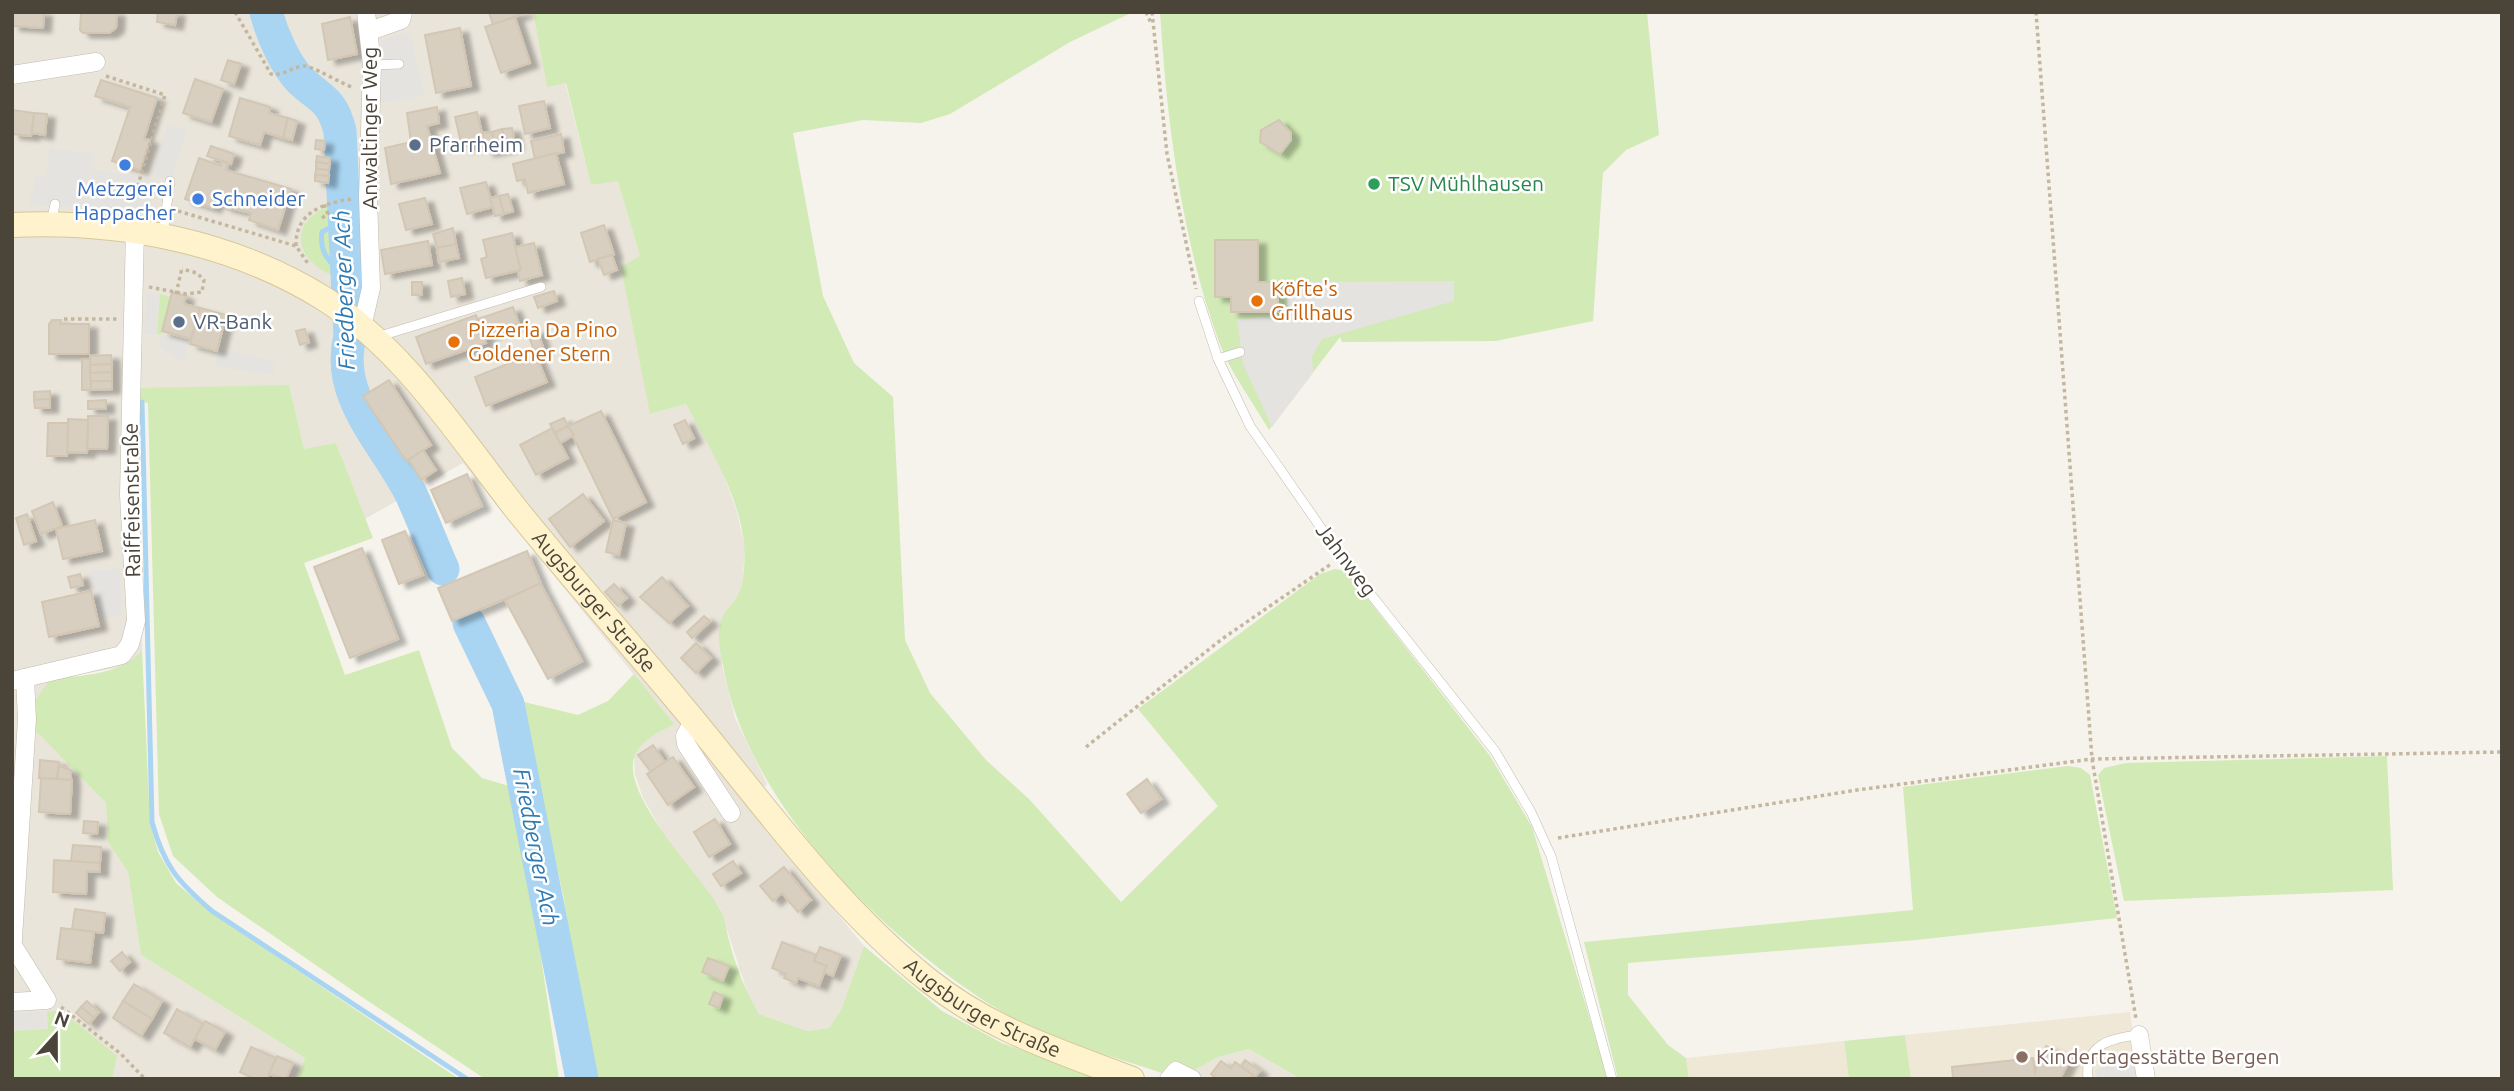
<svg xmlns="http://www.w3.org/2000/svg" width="2514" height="1091" font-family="Ubuntu,sans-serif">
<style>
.residential{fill:#eae5da}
.education{fill:#efe8d6}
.green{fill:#d2eab5}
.parking{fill:#e5e3e0}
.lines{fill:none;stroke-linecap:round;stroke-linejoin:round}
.stream{stroke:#a9d4f2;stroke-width:5}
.river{stroke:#a9d4f2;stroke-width:33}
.building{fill:#d8cfc1;stroke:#d3c7b4;stroke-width:2;filter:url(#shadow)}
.lane-casing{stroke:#c2bbae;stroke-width:10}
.street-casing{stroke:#c2bbae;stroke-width:19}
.secondary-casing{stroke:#d6c79b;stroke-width:26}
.path{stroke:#c4b79f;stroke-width:3.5;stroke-dasharray:3.5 3.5;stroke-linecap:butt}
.lane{stroke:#fff;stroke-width:9}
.street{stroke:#fff;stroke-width:18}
.secondary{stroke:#fff3cd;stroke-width:24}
.service-dot{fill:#5c6f8a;stroke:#fff;stroke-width:2.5}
.shop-dot{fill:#3f7fe0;stroke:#fff;stroke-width:2.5}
.leisure-dot{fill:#2e9e5b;stroke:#fff;stroke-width:2.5}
.food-dot{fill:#e8710a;stroke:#fff;stroke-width:2.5}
.education-dot{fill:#8d6e63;stroke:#fff;stroke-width:2.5}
.labels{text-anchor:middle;stroke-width:5;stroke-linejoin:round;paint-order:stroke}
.street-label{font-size:21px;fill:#4b4439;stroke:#fff}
.service-label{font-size:21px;fill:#4e5e75;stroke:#fff;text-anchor:start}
.leisure-label{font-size:21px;fill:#27864d;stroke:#fff;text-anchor:start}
.shop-label{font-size:21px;fill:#366cbe;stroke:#fff}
.food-label{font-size:21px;fill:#c56008;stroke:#fff;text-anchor:start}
.education-label{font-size:21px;fill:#785e54;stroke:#fff;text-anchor:start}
.water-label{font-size:23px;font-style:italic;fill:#2e7ab2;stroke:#fff}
</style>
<defs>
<filter id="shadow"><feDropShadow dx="8" dy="4.5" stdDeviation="2" flood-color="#0004"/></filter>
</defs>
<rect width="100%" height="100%" fill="#f6f3ec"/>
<g class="residential">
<polygon points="12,12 533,12 547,86 565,82 591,185 618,180 640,256 650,414 686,404 720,465 737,512 745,548 743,576 740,591 722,618 719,630 722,665 735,718 767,784 748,804 864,946 841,1010 829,1028 807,1031 759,1014 749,997 720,908 663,833 643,798 635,774 634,756 643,742 673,723 463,463 365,519 336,443 304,450 289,385 138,400 142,650 135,660 123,667 75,675 34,728 106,803 108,842 128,872 141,955 305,1058 297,1079 12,1079"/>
<polygon points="1249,1049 1301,1079 1192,1079 1191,1072 1218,1057"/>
</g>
<g class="education">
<polygon points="2130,1012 2139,1079 1911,1079 1905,1035"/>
<polygon points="1844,1041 1849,1079 1689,1079 1686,1058"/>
</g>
<g class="green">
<path d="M533,12H1133L1070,42L950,114L921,123L863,120L793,133L823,296L854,363L893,397L905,640L930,693L986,760L1030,800L1121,902L1218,806L1138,709L1320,574L1335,569L1346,571L1490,756L1532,827L1608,1079H1301L1249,1049L1218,1057L1191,1072L1170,1063L1162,1073C1105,1054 1043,1038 991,1005C879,933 745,800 723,665C720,651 716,631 722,618C727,607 738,599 741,587C757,522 716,460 686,404L650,414L621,267L640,256L618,181L591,185L566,83L547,87Z"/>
<path d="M1160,12H1647L1659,135L1626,150L1603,173L1593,321L1496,341L1342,342L1340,337L1269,430C1253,402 1230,372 1219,342C1181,237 1167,123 1160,12Z"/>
<path d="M341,202L346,280C292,266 282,218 341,202Z"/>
<polygon points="160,294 171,297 161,335 157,334"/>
<polygon points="289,385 304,449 336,443 373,538 304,563 345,675 419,650 452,748 482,778 516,788 559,1079 485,1079 365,999 217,897 173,856 159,814 148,403 138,400 138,388"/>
<path d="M142,650L150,823L158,852L176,883L210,912L459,1079H297L305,1058L141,955L128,872L108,842L106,803L33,728L36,699L49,681C80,674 122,676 142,650Z"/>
<path d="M634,674L674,724C660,732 644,738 636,753C615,791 703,877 720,909C725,918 726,929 729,940C735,965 746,992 759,1014L807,1031L829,1028L841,1010L864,946L942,1011L1002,1043L1103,1079H591L563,894L520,701L578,715L608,701Z"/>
<polygon points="2387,756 2393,890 2124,901 2098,775 2104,768 2126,763"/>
<polygon points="2068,766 2081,768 2090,775 2117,918 1916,940 1628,963 1628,995 1668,1045 1686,1058 1689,1079 1618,1079 1584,942 1913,910 1903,787"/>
<polygon points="61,1010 117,1056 112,1079 12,1079 12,1031 48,1029 47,1012"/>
<polygon points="1905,1035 1911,1079 1849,1079 1844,1041"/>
</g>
<g class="parking">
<polygon points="410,31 424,95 381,103 382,40"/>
<polygon points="168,124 187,130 170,181 151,175"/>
<polygon points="50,148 93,154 91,169 157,180 150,211 29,205 36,176 46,177"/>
<polygon points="1454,281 1454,301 1322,339 1312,356 1313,373 1272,427 1243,364 1237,319 1287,317 1286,282"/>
<polygon points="146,294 159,295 157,334 144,333"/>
<polygon points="161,334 189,342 184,362 158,347"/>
<polygon points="219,349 276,362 273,375 214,366"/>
<polygon points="120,568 122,614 98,619 89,572"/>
<polygon points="45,1011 47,1028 12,1030 12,1014"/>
<polygon points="2132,1058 2137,1079 2098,1079 2095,1070"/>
</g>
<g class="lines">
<g class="stream">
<path d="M344,220L322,232C319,254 330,263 346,275"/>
<path d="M142,402L152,822C164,866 178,882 212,911L467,1079"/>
</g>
<g class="river">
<path d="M266,12C272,34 285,65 301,81C322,100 332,100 340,131L350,336C334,397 386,443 411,494C422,518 432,544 443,569"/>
<polyline points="469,623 508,704 582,1079"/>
</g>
</g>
<g class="building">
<polygon points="12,12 44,12 43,28 12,26"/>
<polygon points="81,12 117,12 116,28 109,33 83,33 80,30"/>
<polygon points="150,12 177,12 175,25 157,22 158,14"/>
<polygon points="489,12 526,12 493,25"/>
<polygon points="350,17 357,54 328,60 322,24"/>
<polygon points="515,17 530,63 501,73 485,27"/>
<polygon points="460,28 471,86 436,93 425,35"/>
<polygon points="228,60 241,64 234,84 221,80"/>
<polygon points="195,79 223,89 211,122 183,113"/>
<polygon points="101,80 157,98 144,139 150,140 140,170 112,161 130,107 95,96"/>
<polygon points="240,98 270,107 269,113 288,118 283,138 264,132 260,145 229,136"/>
<polygon points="544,101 550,128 525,134 519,106"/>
<polygon points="437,107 439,123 427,126 440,173 391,184 385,148 411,142 407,113"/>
<polygon points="12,110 34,113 31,136 12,134"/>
<polygon points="477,112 484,142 462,147 455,117"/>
<polygon points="34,113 47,114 45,135 32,133"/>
<polygon points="288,118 297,121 292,140 283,138"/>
<polygon points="1279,120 1291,133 1291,140 1280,154 1260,142 1261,130"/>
<polygon points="512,128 515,145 506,147 502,129"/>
<polygon points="502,129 506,148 496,150 492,132"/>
<polygon points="492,132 496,150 486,152 482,133"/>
<polygon points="561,134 564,152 535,159 531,141"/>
<polygon points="316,140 325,141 324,150 315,149"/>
<polygon points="211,146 234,154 231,164 207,156"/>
<polygon points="556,153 564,184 528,193 525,179 517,181 513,164"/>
<polygon points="317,156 330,158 330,164 316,162"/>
<polygon points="199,158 221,166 222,161 228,163 226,170 291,189 278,230 249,220 251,213 226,207 216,201 213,208 185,199"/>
<polygon points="316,162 330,164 329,170 316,169"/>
<polygon points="316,169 329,170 329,176 315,175"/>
<polygon points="315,175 329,176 328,183 315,181"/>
<polygon points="486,182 493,207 467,214 460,188"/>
<polygon points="508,194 513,211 504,214 499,196"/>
<polygon points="499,196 504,214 495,216 490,198"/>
<polygon points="425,198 432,224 406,230 399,204"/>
<polygon points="604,225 614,254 590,262 581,233"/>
<polygon points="453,228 456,244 437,248 433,234"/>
<polygon points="512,233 521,270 486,278 481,259 487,257 483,240"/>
<polygon points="1215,240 1258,240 1258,282 1278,282 1278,312 1231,312 1231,297 1215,297"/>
<polygon points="428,241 432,265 385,274 381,250"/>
<polygon points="534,243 542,275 520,281 518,271 521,270 515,247"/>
<polygon points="456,244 459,258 439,262 437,248"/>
<polygon points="612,255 617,270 604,275 598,259"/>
<polygon points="462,278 465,294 451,297 448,281"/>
<rect x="412" y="282" width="10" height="13"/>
<polygon points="554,291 557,301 538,308 534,297"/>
<polygon points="172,292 186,296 184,304 200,308 191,339 162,331"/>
<polygon points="513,307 519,324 484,336 478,319"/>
<polygon points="200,308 226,315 217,351 190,344"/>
<polygon points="476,315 486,343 426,364 416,337"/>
<polygon points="52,320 61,320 60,324 89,324 89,354 49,354 49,324"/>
<polygon points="305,329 309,342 300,345 296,331"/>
<polygon points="537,329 543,347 534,350 527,332"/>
<polygon points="535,353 547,382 486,406 475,377"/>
<polygon points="111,355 112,364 90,365 90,356"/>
<polygon points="82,359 90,359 91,390 82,390"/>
<polygon points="112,364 112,372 90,373 90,365"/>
<polygon points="112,372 112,381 91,381 90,373"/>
<polygon points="389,380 431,445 406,461 363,396"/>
<polygon points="91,381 112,381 112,389 91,390"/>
<polygon points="50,391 50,399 34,400 34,392"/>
<polygon points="50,399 50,408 35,408 34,400"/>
<polygon points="106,400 106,409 88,409 88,401"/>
<polygon points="601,411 646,502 613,519 568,426"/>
<polygon points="88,416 108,416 107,449 87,449"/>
<polygon points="564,418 568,426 555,433 550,424"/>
<polygon points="68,419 88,420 87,453 67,452"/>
<polygon points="685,420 694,438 683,444 674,425"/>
<polygon points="48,423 68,423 67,456 47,456"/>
<polygon points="568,426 574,435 560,443 555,433"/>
<polygon points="552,428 568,458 536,475 520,445"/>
<polygon points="423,450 436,470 421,480 409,460"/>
<polygon points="467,474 482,506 446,523 431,490"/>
<polygon points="583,494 604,521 570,547 549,519"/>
<polygon points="53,502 62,526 41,534 32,511"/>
<polygon points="27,514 36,541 24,545 16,518"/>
<polygon points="95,520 102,551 63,559 56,529"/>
<polygon points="613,520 626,523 619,555 606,552"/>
<polygon points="405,531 423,575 399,584 382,540"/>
<polygon points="362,548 398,639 350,658 314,567"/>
<polygon points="527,551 541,584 452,621 438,588"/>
<polygon points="80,574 83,585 71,588 68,577"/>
<polygon points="662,577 688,606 669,623 640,597"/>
<polygon points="540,583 582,661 548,679 505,600"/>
<polygon points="614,584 627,598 618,606 605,592"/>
<polygon points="91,591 99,626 49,637 42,602"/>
<polygon points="704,616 710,621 692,638 687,632"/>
<polygon points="696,643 711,658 696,673 681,658"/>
<polygon points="653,745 665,762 651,772 638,755"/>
<polygon points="673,757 694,787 668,805 647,774"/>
<polygon points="40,760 59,762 57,779 39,778"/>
<polygon points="59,766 71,770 71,780 57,779"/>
<polygon points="41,778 72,780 70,814 39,812"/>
<polygon points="1147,779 1161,799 1141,813 1127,794"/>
<polygon points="715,819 730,844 709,857 694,832"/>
<polygon points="84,821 98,822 97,834 83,833"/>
<polygon points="73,845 101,847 100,863 71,861"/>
<polygon points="54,860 100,863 100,872 87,871 86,894 53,892"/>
<polygon points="733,861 741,873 721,886 713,874"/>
<polygon points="784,867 811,900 798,912 782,893 773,901 760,886"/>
<polygon points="75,909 105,913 103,933 72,929"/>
<polygon points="61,928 94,932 90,963 57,959"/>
<polygon points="782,942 816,955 814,961 827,966 819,986 798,978 796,983 784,978 786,974 772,968"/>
<polygon points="820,947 841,955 833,976 824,972 827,966 814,961"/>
<polygon points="122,952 130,962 120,971 111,961"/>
<polygon points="708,958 729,966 723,981 702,972"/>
<polygon points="134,984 162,1001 152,1019 123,1001"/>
<polygon points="714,992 723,996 719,1008 709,1004"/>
<polygon points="87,1001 99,1012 94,1018 81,1007"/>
<polygon points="123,1001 152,1019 141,1036 113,1018"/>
<polygon points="81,1007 94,1018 89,1024 76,1013"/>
<polygon points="177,1009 203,1024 190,1047 164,1033"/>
<polygon points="205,1021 225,1032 215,1050 195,1039"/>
<polygon points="2046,1046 2071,1057 2060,1079 1953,1079 1952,1067 2033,1058 2035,1072"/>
<polygon points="251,1047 276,1058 267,1079 255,1079 240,1072"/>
<polygon points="277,1056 293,1063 286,1079 269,1074"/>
<polygon points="1245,1060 1260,1071 1255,1077 1241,1066"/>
<polygon points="1221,1061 1231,1068 1235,1062 1253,1075 1250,1079 1217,1079 1211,1074"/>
</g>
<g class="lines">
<defs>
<g id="lane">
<polyline points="372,65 399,64"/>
<polyline points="155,188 167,189"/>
<polyline points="51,223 55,204"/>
<polyline points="163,234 170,181"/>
<polyline points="1199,301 1218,359 1250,426 1342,558 1495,751 1531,812 1551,856 1612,1079"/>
<polyline points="377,337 541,287"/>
<polyline points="1218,359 1240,352"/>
<path d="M2088,1079C2084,1044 2111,1038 2139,1035"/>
</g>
<g id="street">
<polyline points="370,31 401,20 403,12"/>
<polyline points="12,75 96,62"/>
<polyline points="362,327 371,288 368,197 372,65 366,12"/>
<polyline points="12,681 122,655 130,644 136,621 129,495 135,230"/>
<polyline points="694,720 685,736 686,744 731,813"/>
<polyline points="12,954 27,719 25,678"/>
<polyline points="12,1002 47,1000 15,949"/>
<polyline points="2139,1035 2146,1079"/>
<polyline points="1169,1079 1176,1071 1192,1079"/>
</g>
<g id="secondary">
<path id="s1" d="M12,225C119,220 231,241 323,298C404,349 458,435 516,509C575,582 637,651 696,723C770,813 837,907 928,980C992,1031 1057,1050 1132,1079"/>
</g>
</defs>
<use href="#lane" class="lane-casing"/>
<use href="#street" class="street-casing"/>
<use href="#secondary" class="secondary-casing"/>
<g class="path">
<path d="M235,12L271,74C284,76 290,68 303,66C311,65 342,84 354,88"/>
<polyline points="1146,12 1151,23"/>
<polyline points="1152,12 1167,154 1196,289"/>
<polyline points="2036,12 2092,759 2136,1019"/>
<polyline points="106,76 165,95 138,185"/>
<polyline points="178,211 296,246 309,265"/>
<polyline points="322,218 328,214 324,204"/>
<path d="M296,246C295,212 324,203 352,199"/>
<polyline points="149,287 186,294 202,292 204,280 197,273 182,269"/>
<polyline points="176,294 182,268"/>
<polyline points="64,319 118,319"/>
<polyline points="1086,747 1222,639 1331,564"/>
<polyline points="1558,838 1857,790 2092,759 2502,752"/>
<polyline points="61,1007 121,1054 145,1079"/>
</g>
<use href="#lane" class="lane"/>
<use href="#street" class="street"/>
<use href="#secondary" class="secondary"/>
</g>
<g class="service-dot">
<circle cx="415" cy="145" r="7"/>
<circle cx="179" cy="322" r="7"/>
</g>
<g class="shop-dot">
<circle cx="125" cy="165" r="7"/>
<circle cx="198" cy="199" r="7"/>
</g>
<circle class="leisure-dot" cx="1374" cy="184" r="7"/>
<g class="food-dot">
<circle cx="1257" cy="301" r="7"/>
<circle cx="454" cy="342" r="7"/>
</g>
<circle class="education-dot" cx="2022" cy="1057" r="7"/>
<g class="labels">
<g class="street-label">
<text transform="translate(370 128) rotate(-90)" y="7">Anwaltinger Weg</text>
<text transform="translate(132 500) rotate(-91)" y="7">Raiffeisenstraße</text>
<text transform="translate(1346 560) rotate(53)" y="7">Jahnweg</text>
<text dy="7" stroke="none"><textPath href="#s1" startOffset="733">Augsburger Straße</textPath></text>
<text dy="7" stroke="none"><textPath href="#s1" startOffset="1300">Augsburger Straße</textPath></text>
</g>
<g class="service-label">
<text x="429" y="152">Pfarrheim</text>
<text x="193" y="329">VR-Bank</text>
</g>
<g class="leisure-label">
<text x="1388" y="191">TSV Mühlhausen</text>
</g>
<g class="shop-label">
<text x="125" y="196">Metzgerei<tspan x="125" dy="24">Happacher</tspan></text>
<text x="212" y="206" text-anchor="start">Schneider</text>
</g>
<g class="food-label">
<text x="1271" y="296">Köfte's<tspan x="1271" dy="24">Grillhaus</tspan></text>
<text x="468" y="337">Pizzeria Da Pino<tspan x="468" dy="24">Goldener Stern</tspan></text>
</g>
<g class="education-label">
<text x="2036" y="1064">Kindertagesstätte Bergen</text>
</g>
<g class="water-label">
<text transform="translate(344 290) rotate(-92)" y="8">Friedberger Ach</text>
<text transform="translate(536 847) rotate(79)" y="8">Friedberger Ach</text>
</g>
</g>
<rect width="2514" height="1091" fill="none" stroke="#4b4439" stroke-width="28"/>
<g transform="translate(56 1035) rotate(21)" stroke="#ffffff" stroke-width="5" paint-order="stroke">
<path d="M0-5L12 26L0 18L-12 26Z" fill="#4b4439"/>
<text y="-10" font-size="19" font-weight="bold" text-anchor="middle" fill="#4b4439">N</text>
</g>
</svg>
